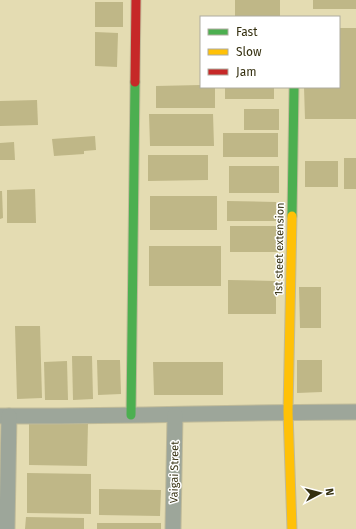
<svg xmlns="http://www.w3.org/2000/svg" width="356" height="529" font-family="'Fira Sans',sans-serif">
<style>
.building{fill:#bfb787}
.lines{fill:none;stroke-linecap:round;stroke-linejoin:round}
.street-casing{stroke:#c0bb99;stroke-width:17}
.fast-casing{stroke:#c0bb99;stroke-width:11}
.slow-casing{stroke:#c0bb99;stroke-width:11}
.jam-casing{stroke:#c0bb99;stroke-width:11}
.street{stroke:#9da69a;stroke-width:15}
.fast{stroke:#4caf50;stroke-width:9}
.slow{stroke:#ffc107;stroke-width:9}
.jam{stroke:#c62828;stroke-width:9}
.labels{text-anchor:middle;stroke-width:3;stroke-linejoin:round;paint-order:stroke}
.street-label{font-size:11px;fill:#353010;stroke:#fff}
</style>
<rect width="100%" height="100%" fill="#e4dcb2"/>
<g class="building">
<rect x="235" y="0" width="45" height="17"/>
<rect x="313" y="0" width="43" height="9"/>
<rect x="95" y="2" width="28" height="25"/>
<polygon points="339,28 356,28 356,119 305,119 304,87 339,87"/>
<polygon points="95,32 118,33 117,67 95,66"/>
<polygon points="201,85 201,87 215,87 215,108 156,108 156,86"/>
<rect x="225" y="87" width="49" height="12"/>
<polygon points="37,100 38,125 0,126 0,101"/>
<rect x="244" y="109" width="35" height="21"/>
<polygon points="149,114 213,114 214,146 150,146"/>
<rect x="223" y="133" width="55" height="24"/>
<polygon points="95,136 96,150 84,151 84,154 54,156 52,139"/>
<polygon points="14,142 15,160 0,160 0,143"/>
<polygon points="148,155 208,155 208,180 148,181"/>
<rect x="344" y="158" width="12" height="31"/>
<rect x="305" y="161" width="33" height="26"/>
<rect x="229" y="166" width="50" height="27"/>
<polygon points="35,189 36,223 7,223 7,190"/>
<polygon points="0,191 2,191 3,218 0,219"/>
<rect x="150" y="196" width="67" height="34"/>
<polygon points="227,201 276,202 276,221 227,221"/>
<rect x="230" y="226" width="48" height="26"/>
<rect x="149" y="246" width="72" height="40"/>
<polygon points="228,280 276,281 276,314 228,314"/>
<polygon points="299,287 321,287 321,328 300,328"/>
<polygon points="15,326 40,326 42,398 17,399"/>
<polygon points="72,356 92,356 93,399 73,400"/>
<polygon points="97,360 120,360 121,394 98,395"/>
<polygon points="297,360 322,360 322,392 297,393"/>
<polygon points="67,361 68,400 45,400 44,362"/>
<polygon points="153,362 223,362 223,395 154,395"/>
<polygon points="29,422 88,423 87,466 29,465"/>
<polygon points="27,473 91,474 91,514 27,513"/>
<polygon points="99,489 161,490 160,516 99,515"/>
<polygon points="26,517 84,518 84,529 25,529"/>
<rect x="97" y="523" width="64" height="6"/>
</g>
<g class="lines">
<defs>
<g id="street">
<path d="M0,416C119,417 237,412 356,412"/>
<polyline points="7,529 9,416"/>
<polyline points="173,529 175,415"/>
</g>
<g id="fast">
<polyline points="292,216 294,87"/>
<polyline points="131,415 135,82"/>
</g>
<polyline id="slow" points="292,216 288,412 292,529"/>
<polyline id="jam" points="135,82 136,0"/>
</defs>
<use href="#street" class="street-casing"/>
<use href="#fast" class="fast-casing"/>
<use href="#slow" class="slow-casing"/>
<use href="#jam" class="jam-casing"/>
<use href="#street" class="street"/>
<use href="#fast" class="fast"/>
<use href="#slow" class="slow"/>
<use href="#jam" class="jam"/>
</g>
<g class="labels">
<g class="street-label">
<text transform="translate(279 249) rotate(-89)" y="4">1st steet extension</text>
<text transform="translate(174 472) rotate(-89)" y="4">Vaigai Street</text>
</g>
</g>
<rect x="200" y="16" width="140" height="72" fill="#ffffff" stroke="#aeac9f"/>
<rect x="208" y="29" width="20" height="6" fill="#4caf50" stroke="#aeac9f"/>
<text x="236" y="36" font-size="12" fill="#353010">Fast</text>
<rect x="208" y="49" width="20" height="6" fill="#ffc107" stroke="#aeac9f"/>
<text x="236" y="56" font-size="12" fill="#353010">Slow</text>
<rect x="208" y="69" width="20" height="6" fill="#c62828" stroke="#aeac9f"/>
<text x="236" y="76" font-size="12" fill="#353010">Jam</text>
<g transform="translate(320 493) rotate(83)" stroke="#ffffff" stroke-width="3" paint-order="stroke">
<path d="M0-3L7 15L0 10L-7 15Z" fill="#353010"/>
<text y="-6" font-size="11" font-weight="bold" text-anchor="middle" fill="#353010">N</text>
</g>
</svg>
